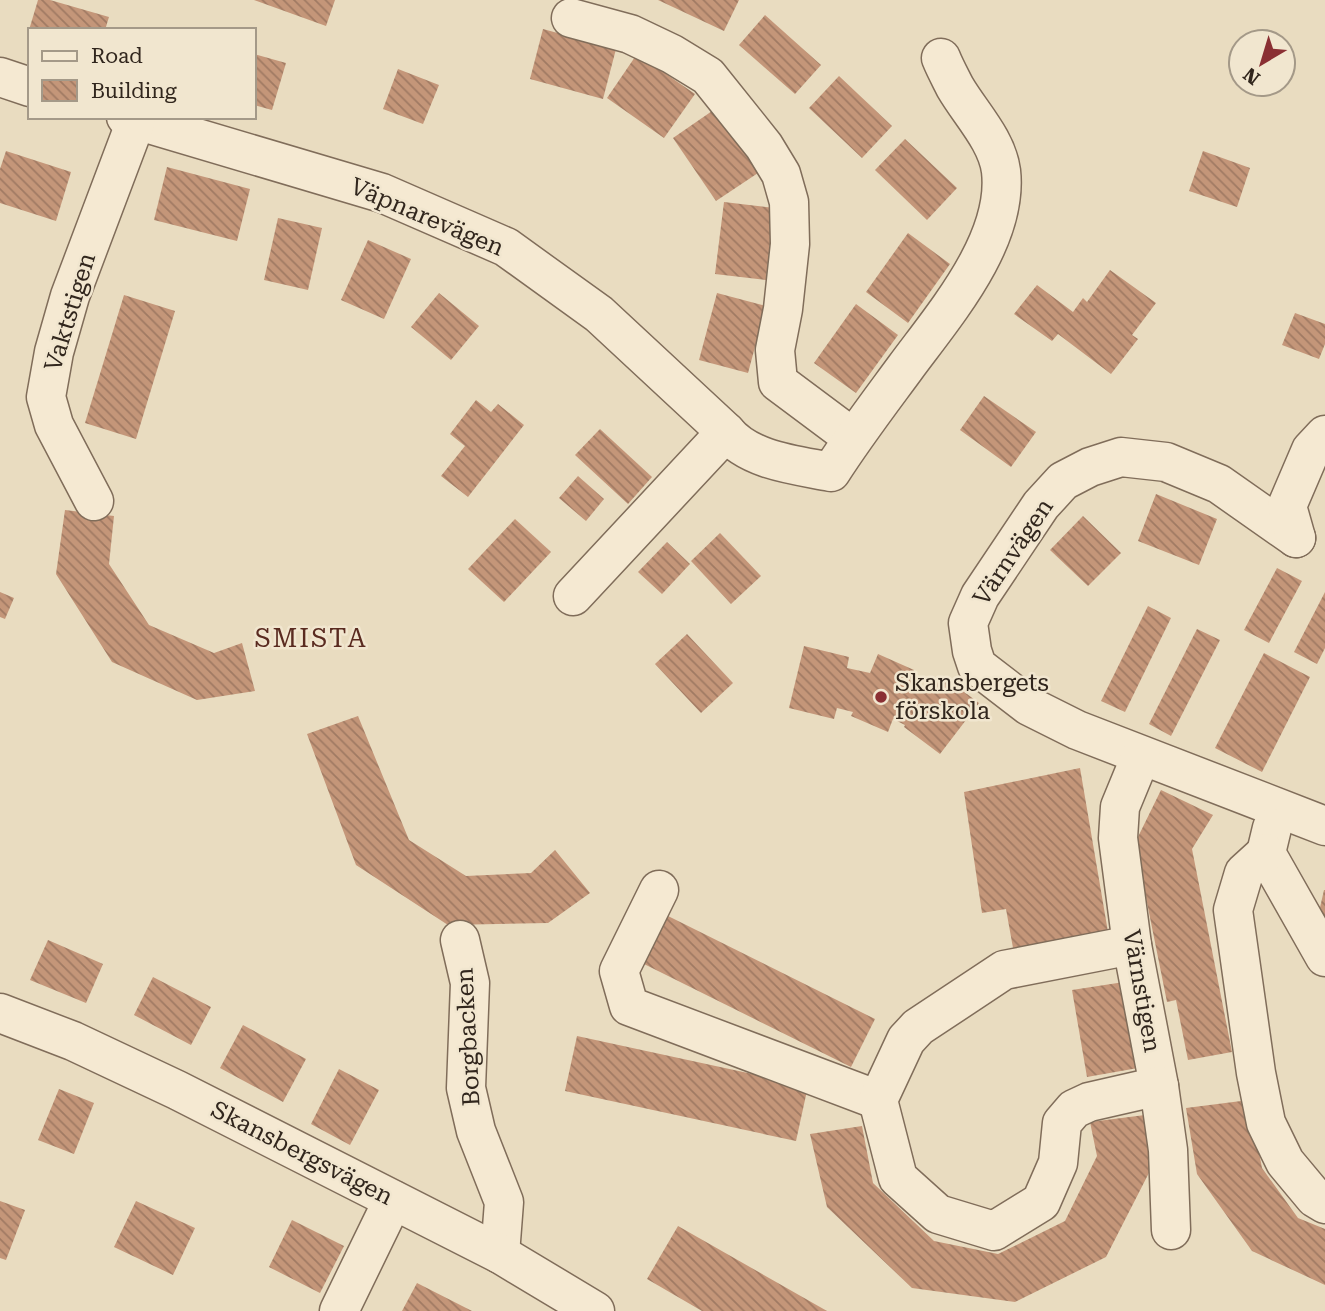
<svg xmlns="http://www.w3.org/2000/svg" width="1325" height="1311" font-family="'Roboto Serif',serif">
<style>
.building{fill:url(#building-back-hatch)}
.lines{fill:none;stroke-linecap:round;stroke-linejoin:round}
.minor-casing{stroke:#806d5a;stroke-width:41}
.minor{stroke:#f5e9d2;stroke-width:38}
.poi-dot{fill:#8a2f33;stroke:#f1e6cf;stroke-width:2.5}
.labels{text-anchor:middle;stroke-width:5;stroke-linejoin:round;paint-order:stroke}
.street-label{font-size:24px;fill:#31261d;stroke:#f1e6cf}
.poi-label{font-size:24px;fill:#31261d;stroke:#f1e6cf;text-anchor:start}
.neighbourhood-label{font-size:26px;letter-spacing:2px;fill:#5a2b20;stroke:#f1e6cf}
</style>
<defs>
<pattern id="building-back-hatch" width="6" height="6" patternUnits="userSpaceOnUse" patternTransform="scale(1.75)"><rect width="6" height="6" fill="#c49679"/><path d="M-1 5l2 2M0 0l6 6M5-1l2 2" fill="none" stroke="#a07a63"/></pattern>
</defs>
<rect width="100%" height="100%" fill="#e9dcc0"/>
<g class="building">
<polygon points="38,0 50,0 109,17 105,30 29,30"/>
<polygon points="254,0 335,0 326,26"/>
<polygon points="658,0 739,0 724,31"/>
<polygon points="765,15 821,65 795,94 739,45"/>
<polygon points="543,29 616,49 603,99 530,79"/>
<polygon points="254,54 286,63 272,110 254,105"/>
<polygon points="637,54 695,94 664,138 607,98"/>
<polygon points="398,69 439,85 423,124 383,109"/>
<polygon points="839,76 892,126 862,158 809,108"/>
<polygon points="715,109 758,173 716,201 673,138"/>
<polygon points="905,139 957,188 927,220 875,170"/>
<polygon points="6,151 71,172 56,221 0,203 0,169"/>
<polygon points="1203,151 1250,168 1237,207 1189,191"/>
<polygon points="167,167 250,189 237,241 154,220"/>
<polygon points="724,202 774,208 766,280 715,274"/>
<polygon points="278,218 322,228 308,290 264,280"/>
<polygon points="908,233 950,264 908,323 866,292"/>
<polygon points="368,240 411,259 384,319 341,300"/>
<polygon points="1110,270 1156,303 1132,335 1138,339 1111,374 1058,334 1052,341 1014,314 1037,285 1073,312 1083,298 1087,302"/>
<polygon points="439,293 479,326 451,360 411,327"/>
<polygon points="717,293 766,306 748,373 699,360"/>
<polygon points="124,295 175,311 136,439 85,423"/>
<polygon points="856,304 898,335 856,393 814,363"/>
<polygon points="1295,313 1325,324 1325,344 1319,359 1282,345"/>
<polygon points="984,396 1036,432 1011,467 960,430"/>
<polygon points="476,400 491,412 498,404 524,425 468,497 441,476 465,446 450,434"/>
<polygon points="600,429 652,477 628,504 575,455"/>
<polygon points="578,476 604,499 586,521 559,498"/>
<polygon points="1156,494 1217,519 1199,565 1138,541"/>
<polygon points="65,510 114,516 109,564 149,625 214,653 242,643 255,691 197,700 112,662 56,574"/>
<polygon points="1083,516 1121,553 1088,586 1050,550"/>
<polygon points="515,519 551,552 504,602 468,569"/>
<polygon points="720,533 761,576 731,604 691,561"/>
<polygon points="667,542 690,564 662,594 638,572"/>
<polygon points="1277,568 1302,581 1269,643 1244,630"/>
<polygon points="0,592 14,598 5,619 0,617"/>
<polygon points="1325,592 1325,648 1317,664 1294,652"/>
<polygon points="1148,606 1171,618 1125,712 1101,701"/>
<polygon points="1197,629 1220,640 1171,736 1149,724"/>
<polygon points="687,634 733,683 701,713 655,664"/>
<polygon points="804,646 849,657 847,668 870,673 878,654 914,670 910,680 931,691 943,676 979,703 940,754 904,727 905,725 893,719 888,732 851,716 853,712 837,708 834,719 789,708"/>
<polygon points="1264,653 1310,677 1262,772 1215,748"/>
<polygon points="358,716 409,840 466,876 531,873 555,850 590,893 548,923 448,925 356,865 307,734"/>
<polygon points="1080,768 1108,932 1013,948 1006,909 982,913 964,792"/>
<polygon points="1161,790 1213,815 1192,849 1232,1052 1188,1060 1176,1000 1167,1002 1135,843"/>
<polygon points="1324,890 1325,890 1325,922 1319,912"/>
<polygon points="664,914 875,1019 851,1067 640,962"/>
<polygon points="48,940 103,964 86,1003 30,980"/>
<polygon points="153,977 211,1007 191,1045 134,1015"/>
<polygon points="1124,982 1138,1068 1087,1077 1072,990"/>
<polygon points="243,1025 306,1059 283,1102 220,1068"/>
<polygon points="577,1036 808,1086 796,1141 565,1091"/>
<polygon points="339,1069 379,1090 350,1145 311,1124"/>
<polygon points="59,1089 94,1103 74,1154 38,1140"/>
<polygon points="1249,1100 1262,1168 1298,1218 1325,1229 1325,1285 1252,1251 1197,1174 1186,1108"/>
<polygon points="1145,1115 1154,1163 1106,1257 1015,1302 912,1288 827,1207 810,1134 862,1126 873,1183 934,1241 998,1254 1065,1221 1097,1156 1090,1122"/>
<polygon points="0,1201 25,1210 6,1260 0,1258"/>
<polygon points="136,1201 195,1228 173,1275 114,1247"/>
<polygon points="292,1220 344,1246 320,1293 269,1267"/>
<polygon points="678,1226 827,1311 702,1311 647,1279"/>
<polygon points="417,1283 472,1311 402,1311"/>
</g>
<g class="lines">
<defs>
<g id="minor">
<polyline points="571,18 630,34 672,54 708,76 764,146 781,174 789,202 790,244 783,309 775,350 778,382 853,438"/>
<polyline points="0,77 30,87"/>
<path d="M126,117L382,193L506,247L599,314L726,432C750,461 796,465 831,472C854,436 880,402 905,368C944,315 1009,241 1001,171C997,140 970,113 955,87C950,77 945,68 941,58"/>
<polyline points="94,501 54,425 46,397 54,352 70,296 136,121"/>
<polyline points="1296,538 1219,484 1166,462 1121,457 1090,467 1063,481 1041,505 980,596 968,623 972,651 977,666 1029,706 1077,730 1325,826"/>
<polyline points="1296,538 1287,506 1311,450 1325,435"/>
<polyline points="573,596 726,432"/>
<polyline points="1141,756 1120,807 1118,838 1132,945 1159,1086 1168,1150 1171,1230"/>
<polyline points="1272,828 1266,853 1325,957"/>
<polyline points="1266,853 1244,873 1233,910 1256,1073 1266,1123 1285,1162 1315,1198 1325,1204"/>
<polyline points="659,890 619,971 629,1006 878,1100"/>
<polyline points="460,940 470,983 466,1088 476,1131 504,1202 500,1254"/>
<polyline points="1132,945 1004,970 918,1027 906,1040 878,1100 898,1178 938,1214 994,1231 1041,1202 1058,1163 1062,1123 1074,1109 1089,1102 1159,1086"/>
<polyline points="0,1013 73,1041 177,1090 500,1254 595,1311"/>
<polyline points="339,1311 393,1200"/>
</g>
</defs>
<use href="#minor" class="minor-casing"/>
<use href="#minor" class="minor"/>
</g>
<circle class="poi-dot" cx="881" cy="697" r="7"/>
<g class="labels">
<g class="street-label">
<text transform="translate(427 217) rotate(23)" y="8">Väpnarevägen</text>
<text transform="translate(70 312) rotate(-73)" y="8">Vaktstigen</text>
<text transform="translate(1013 552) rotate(-56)" y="8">Värnvägen</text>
<text transform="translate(1142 991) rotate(80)" y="8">Värnstigen</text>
<text transform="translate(468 1037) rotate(-93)" y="8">Borgbacken</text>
<text transform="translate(302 1153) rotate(27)" y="8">Skansbergsvägen</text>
</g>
<g class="poi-label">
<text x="895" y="691">Skansbergets<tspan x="895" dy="28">förskola</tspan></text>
</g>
<g class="neighbourhood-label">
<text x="311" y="647">SMISTA</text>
</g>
</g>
<rect x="28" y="28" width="228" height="91" fill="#f1e6cf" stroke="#a49988" stroke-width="2"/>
<rect x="42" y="51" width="35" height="10" fill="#f5e9d2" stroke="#a49988" stroke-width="2"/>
<text x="91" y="63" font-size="21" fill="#31261d">Road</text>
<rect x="42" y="80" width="35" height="21" fill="url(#building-back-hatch)" stroke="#a49988" stroke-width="2"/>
<text x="91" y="98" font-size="21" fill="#31261d">Building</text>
<g transform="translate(1262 63) rotate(218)"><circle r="33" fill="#f1e6cf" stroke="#a49988" stroke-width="2"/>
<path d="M0-5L12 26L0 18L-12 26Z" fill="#8a2f33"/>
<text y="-10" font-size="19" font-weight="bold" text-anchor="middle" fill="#31261d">N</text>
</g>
</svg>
